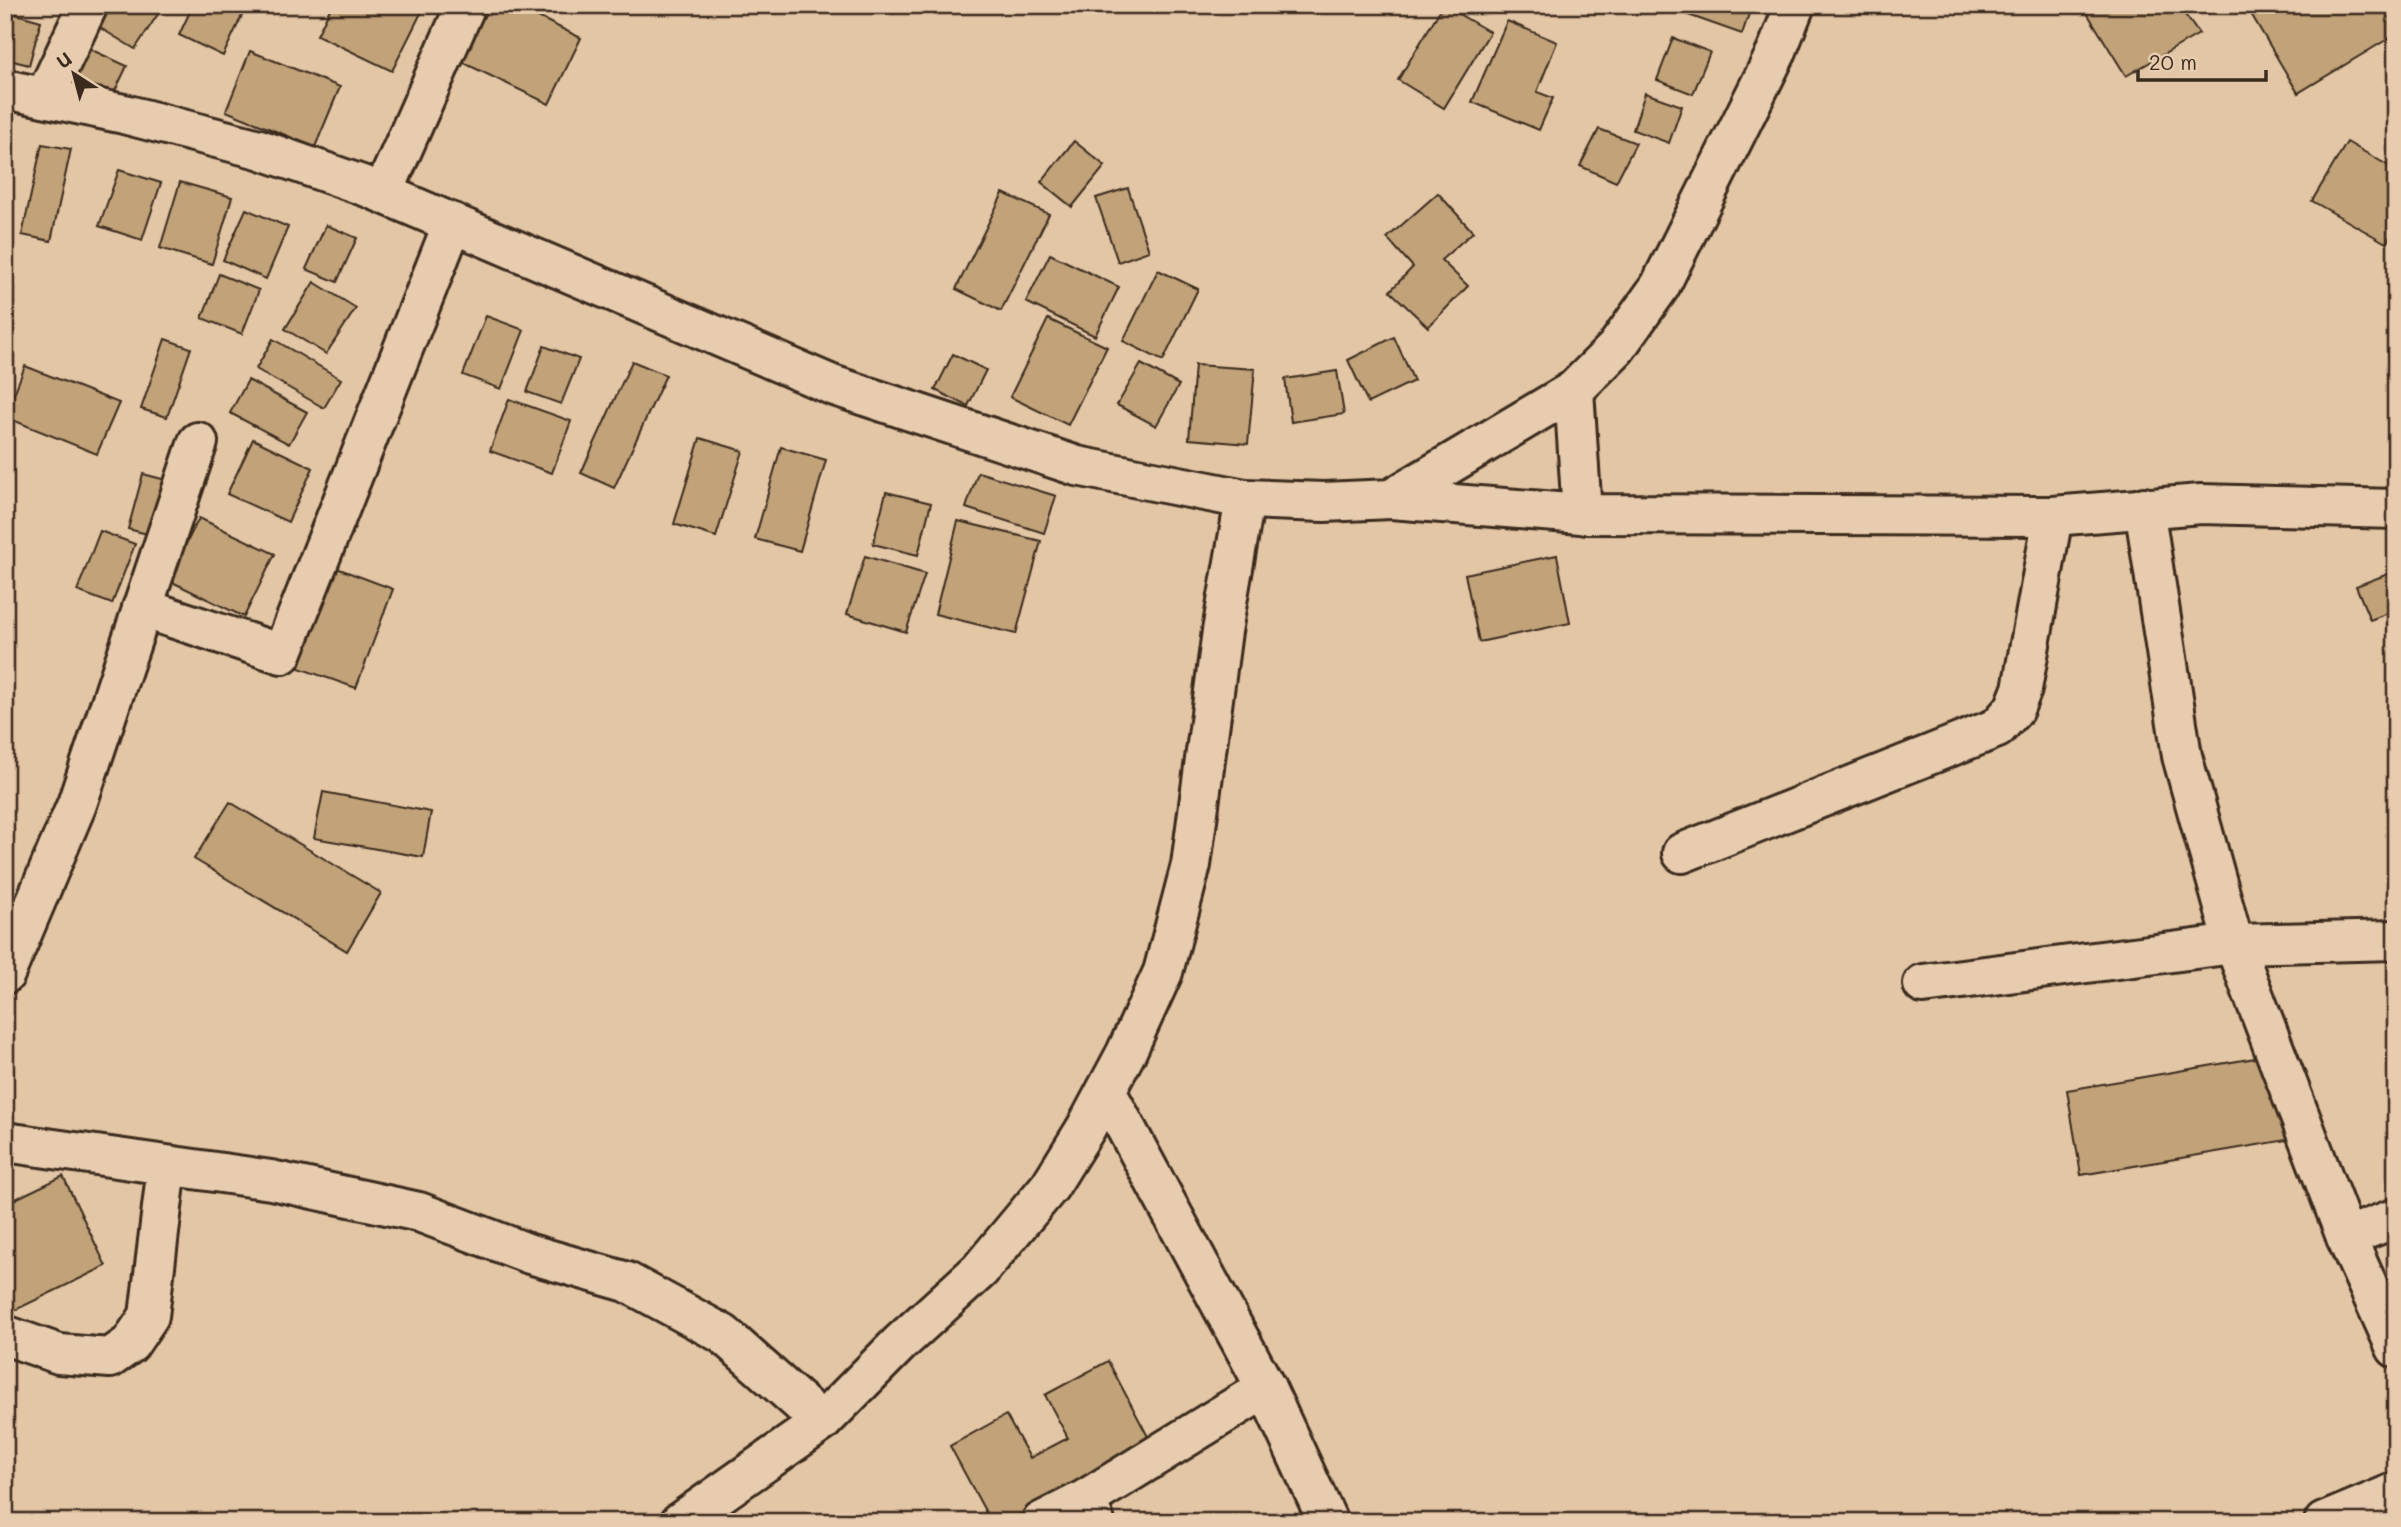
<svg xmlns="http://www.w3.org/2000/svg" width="2401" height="1527" font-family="Mali,sans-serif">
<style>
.building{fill:#c1a279;stroke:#3b2a1e;stroke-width:2}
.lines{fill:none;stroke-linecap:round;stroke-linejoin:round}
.street-casing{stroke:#3b2a1e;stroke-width:44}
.secondary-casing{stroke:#3b2a1e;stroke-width:44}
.street{stroke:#e8ccaf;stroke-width:38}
.secondary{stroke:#e8ccaf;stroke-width:38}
</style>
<rect width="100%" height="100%" fill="#e3c6a6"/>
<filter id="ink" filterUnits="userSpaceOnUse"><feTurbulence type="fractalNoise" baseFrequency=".0143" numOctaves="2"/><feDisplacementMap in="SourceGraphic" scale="14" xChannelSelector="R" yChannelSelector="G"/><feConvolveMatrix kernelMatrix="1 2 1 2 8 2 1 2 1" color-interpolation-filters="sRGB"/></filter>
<g filter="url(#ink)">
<g class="building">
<polygon points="103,5 164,5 135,49 92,23"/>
<polygon points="193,5 247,5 223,56 179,35"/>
<polygon points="332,5 425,5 392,71 317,35"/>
<polygon points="487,5 514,5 581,38 549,104 460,61"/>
<polygon points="1443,5 1490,32 1444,108 1398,80"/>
<polygon points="1660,5 1752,5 1742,34"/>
<polygon points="2082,5 2178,5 2199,34 2126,76"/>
<polygon points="2261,5 2396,5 2396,34 2298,93 2250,12"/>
<polygon points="5,11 41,21 29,65 5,59"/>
<polygon points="1507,21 1557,42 1537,92 1553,98 1539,130 1472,102"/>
<polygon points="1673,38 1710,52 1693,94 1657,80"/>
<polygon points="81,45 127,66 107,108 61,86"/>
<polygon points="250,51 340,87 315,147 226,111"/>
<polygon points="1645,93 1682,106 1669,143 1633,130"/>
<polygon points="1599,129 1636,143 1616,182 1580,166"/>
<polygon points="1074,141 1105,166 1072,207 1041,182"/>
<polygon points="2347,142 2396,170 2396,227 2386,243 2312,201"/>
<polygon points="42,144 71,149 51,241 22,235"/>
<polygon points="119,170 161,183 142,240 99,226"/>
<polygon points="180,182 232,197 212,264 160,248"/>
<polygon points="1128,188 1149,251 1118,262 1096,198"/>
<polygon points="1003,193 1049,214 1001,311 956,289"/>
<polygon points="1438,193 1473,232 1441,260 1468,286 1428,327 1390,291 1413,267 1387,238"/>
<polygon points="246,209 288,227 266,279 223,260"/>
<polygon points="326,225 357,238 337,282 306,269"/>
<polygon points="1050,254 1119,287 1095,336 1026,302"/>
<polygon points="1158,270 1198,289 1163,361 1123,341"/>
<polygon points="219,274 259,290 242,334 202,318"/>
<polygon points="314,282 356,308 326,354 285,329"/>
<polygon points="486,316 524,330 501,389 463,375"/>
<polygon points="1048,319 1107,347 1068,425 1010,397"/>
<polygon points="1394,337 1414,381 1368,403 1348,360"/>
<polygon points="165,339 191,348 167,417 141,409"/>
<polygon points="273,339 341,379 324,408 256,369"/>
<polygon points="544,346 579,359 561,404 527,392"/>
<polygon points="953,354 986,370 968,406 935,390"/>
<polygon points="632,361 666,375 614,488 581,473"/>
<polygon points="1141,364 1179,385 1156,426 1117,405"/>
<polygon points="1195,365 1255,369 1248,444 1189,439"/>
<polygon points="25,366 119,403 97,454 5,417"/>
<polygon points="1337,371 1344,414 1291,422 1285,379"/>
<polygon points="248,380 307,412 289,444 230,413"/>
<polygon points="509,399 571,421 552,473 490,451"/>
<polygon points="700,438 743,451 716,537 674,524"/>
<polygon points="253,439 313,468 288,522 227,494"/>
<polygon points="781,447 826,460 800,551 755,539"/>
<polygon points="978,472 1056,496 1044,533 966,508"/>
<polygon points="143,474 166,480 151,535 128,529"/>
<polygon points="886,492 931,503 918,555 873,544"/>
<polygon points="199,518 275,554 244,617 168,580"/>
<polygon points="958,521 1041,541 1016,634 935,614"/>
<polygon points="100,531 135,544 112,604 77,591"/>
<polygon points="1557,555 1570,623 1479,642 1465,574"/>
<polygon points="865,556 925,574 906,632 847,614"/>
<polygon points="334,567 393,589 356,688 296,667"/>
<polygon points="2396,571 2396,633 2388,613 2370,620 2356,586"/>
<polygon points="323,792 431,812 423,857 314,838"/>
<polygon points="230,802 381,893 347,951 194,859"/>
<polygon points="2273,1055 2287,1140 2081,1175 2067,1090"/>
<polygon points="63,1176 106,1266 5,1315 5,1204"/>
<polygon points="1108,1361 1153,1446 1013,1522 991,1522 950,1446 1006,1415 1030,1458 1068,1438 1045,1395"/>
</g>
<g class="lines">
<defs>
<g id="street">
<polyline points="45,97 88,5"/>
<polyline points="383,193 466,5"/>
<polyline points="2144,507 2182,756 2234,944 2346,1237 2396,1348"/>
<polyline points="142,608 282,654 453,223"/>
<polyline points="1682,853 1997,728 2014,709 2022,689 2053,516"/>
<polyline points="5,974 77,804 198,442"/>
<polyline points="1923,984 2234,944 2396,940"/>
<polyline points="1106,1091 1266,1388 1328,1522"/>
<polyline points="5,1142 271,1180 419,1212 530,1254 627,1282 723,1334 822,1422"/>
<polyline points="2346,1237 2396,1218"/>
<polyline points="5,1335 59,1354 110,1358 130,1344 149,1316 167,1166"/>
<polyline points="680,1522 822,1422 900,1343 980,1270 1050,1186 1086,1128 1126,1053 1163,972 1191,865 1222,631 1245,499"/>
<polyline points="1041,1522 1086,1499"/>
<polyline points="1095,1522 1086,1499 1266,1388"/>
<polyline points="2324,1522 2396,1492"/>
</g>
<g id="secondary">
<polyline points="5,89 124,114 259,149 370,188 832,385 1077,466 1245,499 1324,502 1391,499 1574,390 1616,348 1660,286 1776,53 1795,5"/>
<polyline points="1574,390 1582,514"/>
<polyline points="1391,499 1582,514 2053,516 2201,504 2396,509"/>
</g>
</defs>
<use href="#street" class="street-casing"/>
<use href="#secondary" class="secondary-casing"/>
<use href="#street" class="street"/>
<use href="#secondary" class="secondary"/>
</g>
</g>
<rect width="2401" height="1527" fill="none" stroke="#e8ccaf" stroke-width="28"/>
<rect x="14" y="14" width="2373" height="1499" fill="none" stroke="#3b2a1e" stroke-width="2.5" filter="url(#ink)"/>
<g transform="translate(74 74) rotate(324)" stroke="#e8ccaf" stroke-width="5" paint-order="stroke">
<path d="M0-5L12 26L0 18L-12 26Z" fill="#3b2a1e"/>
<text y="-10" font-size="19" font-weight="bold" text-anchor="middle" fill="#3b2a1e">U</text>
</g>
<path d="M2138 70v10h128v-10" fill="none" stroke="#3b2a1e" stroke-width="3.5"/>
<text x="2149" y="70" font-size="21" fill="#3b2a1e" stroke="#e8ccaf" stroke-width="5" paint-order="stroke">20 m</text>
</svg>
